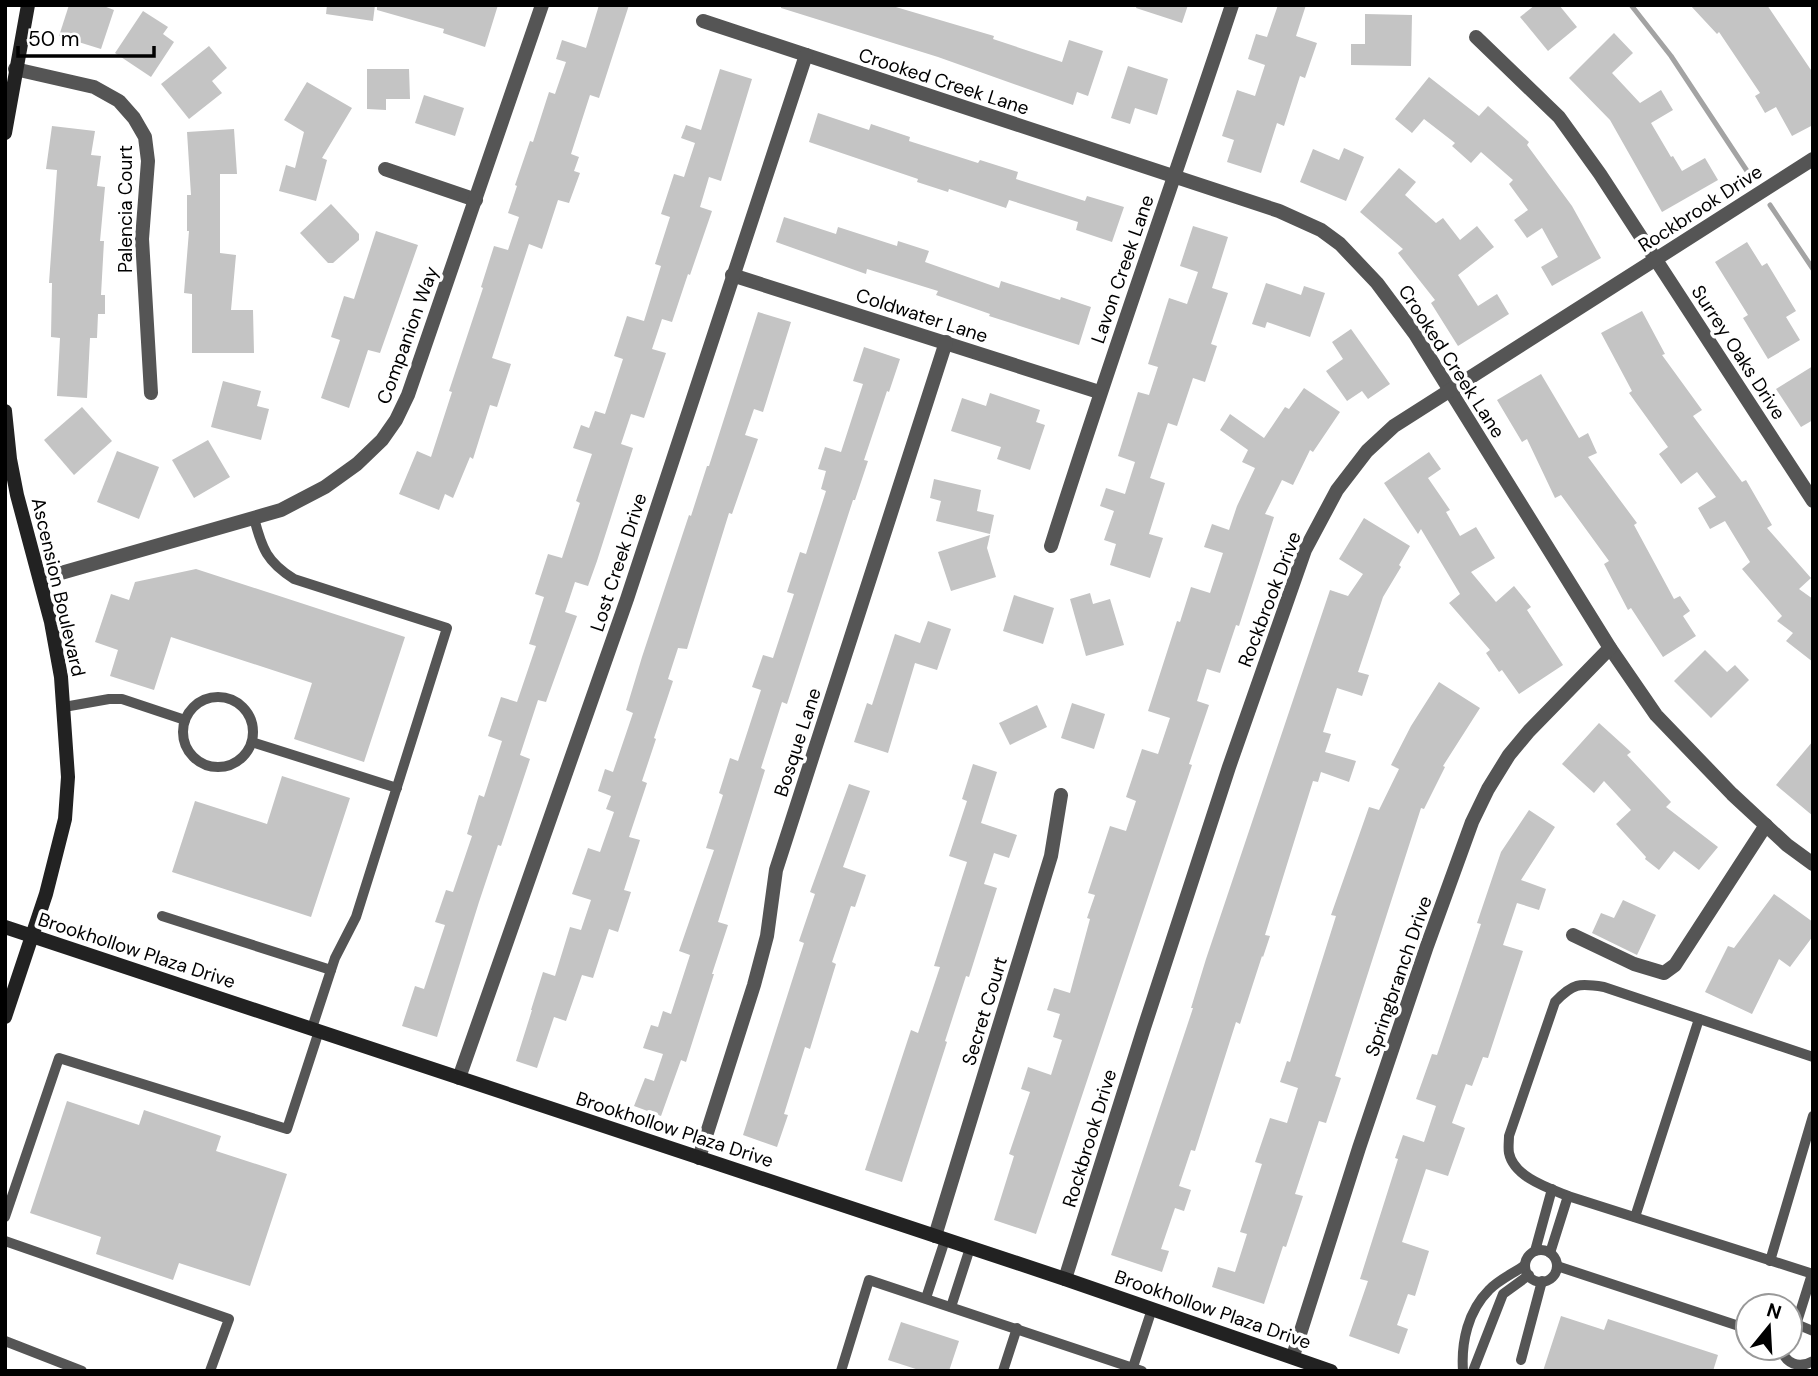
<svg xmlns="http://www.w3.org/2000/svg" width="1818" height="1376" font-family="'DM Sans',sans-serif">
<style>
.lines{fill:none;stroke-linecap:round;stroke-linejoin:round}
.stream{stroke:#a3a3a3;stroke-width:5}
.building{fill:#c4c4c4}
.lane{stroke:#555;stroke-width:10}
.street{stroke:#555;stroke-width:14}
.secondary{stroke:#222;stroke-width:14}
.labels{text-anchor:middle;stroke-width:7;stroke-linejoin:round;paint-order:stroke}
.street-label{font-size:19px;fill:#000;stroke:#fff}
</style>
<rect width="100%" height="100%" fill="#fff"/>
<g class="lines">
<g class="stream">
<polyline points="1631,5 1671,56 1753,180"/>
<polyline points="1770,205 1813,269"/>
</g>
</g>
<g class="building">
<polygon points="69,5 101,5 114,10 101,49 59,36"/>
<polygon points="327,5 375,5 373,21 326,14"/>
<polygon points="377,5 498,5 485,47 443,33 444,29 377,10"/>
<polygon points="599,5 629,5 599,98 590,95 571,154 579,157 574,171 580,173 569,203 558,200 542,249 529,244 492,358 511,364 497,407 490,405 473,459 470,457 453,498 445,494 439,510 399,494 417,451 431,457 452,392 449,391 483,288 481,287 494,246 508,250 519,217 508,213 517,186 515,185 530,141 533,142 549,92 555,94 566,62 556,59 562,40 586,48"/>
<polygon points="781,5 889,5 994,36 993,39 1062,62 1069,40 1103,51 1088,96 1077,92 1073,105 938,57 781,8"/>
<polygon points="1137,5 1188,5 1182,23 1136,8"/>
<polygon points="1278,5 1306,5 1296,36 1317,43 1305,78 1300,76 1284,126 1277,123 1261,173 1227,162 1234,140 1222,136 1237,90 1255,96 1265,65 1248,59 1256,34 1267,37"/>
<polygon points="1535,5 1559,5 1577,27 1548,51 1520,17"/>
<polygon points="1690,5 1767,5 1813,73 1813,125 1792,136 1776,107 1765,113 1755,96 1760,93 1719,32 1717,34"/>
<polygon points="143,11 168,27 163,34 174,42 151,77 115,53"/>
<polygon points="1365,14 1412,15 1411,66 1351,65 1351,44 1365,44"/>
<polygon points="1614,33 1633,53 1612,73 1640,103 1661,90 1673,110 1651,123 1671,157 1673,156 1682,171 1705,158 1718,180 1662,212 1610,120 1569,78"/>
<polygon points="209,46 227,68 212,81 222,93 189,119 161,84"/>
<polygon points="1128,66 1168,79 1157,115 1135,108 1130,124 1111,118"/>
<polygon points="367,69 409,69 410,99 386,99 386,110 367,109"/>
<polygon points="720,69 752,79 721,181 709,177 700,207 712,211 690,275 688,274 672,322 662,319 652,349 666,353 644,418 631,414 621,444 633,448 597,561 588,586 575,582 565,612 577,616 546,702 538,700 520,755 530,759 501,846 498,845 479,902 437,1037 402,1026 415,986 424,989 445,925 435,922 446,890 453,892 472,836 467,834 479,795 484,797 502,741 488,736 501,697 517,702 536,646 529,644 544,597 535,594 548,554 562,558 580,503 576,501 592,454 573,448 581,425 589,428 595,411 605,414 623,359 614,356 627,316 644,321 661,266 655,264 670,217 661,214 674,174 684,177 695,143 681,138 686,125 701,130"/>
<polygon points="1429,77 1479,116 1488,106 1529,142 1527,145 1572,206 1601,258 1552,286 1541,267 1558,257 1542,228 1527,238 1514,220 1528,210 1509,184 1513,180 1481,152 1471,163 1452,146 1455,143 1424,119 1412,133 1395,119"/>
<polygon points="307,82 352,108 322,158 327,160 316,201 279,191 286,165 295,168 304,132 284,120"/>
<polygon points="424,95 464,108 455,136 415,123"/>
<polygon points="818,113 869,130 871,124 910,137 909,141 978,163 980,160 1018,172 1016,179 1085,201 1087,196 1124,207 1112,242 1076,230 1078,222 1009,200 1006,208 949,189 948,192 917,182 918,179 809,142"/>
<polygon points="52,126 95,131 91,155 101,156 97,186 105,187 100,241 104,241 101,295 105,295 105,314 98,314 97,338 90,338 87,398 57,396 60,338 51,337 52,283 49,283 57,170 46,169"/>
<polygon points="234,129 237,174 220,174 220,253 236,255 231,310 253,310 254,353 192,353 192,294 184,293 189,231 187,231 187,195 191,195 187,132"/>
<polygon points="1344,148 1364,157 1346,201 1300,182 1313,149 1339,160"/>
<polygon points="1399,168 1416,182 1405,195 1436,223 1443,218 1460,240 1477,226 1494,247 1458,275 1478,306 1497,294 1509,314 1458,346 1431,303 1435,300 1398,253 1403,249 1360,212"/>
<polygon points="331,204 359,234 359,240 333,263 328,263 300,233"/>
<polygon points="784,217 836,234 838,227 897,246 898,241 929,251 925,262 999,288 1001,281 1060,300 1061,297 1091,307 1079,345 989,316 990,314 936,295 938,291 867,269 866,274 776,242"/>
<polygon points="1193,226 1228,237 1212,288 1228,293 1211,344 1217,346 1205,382 1193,378 1177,426 1168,423 1150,478 1165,483 1149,534 1163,538 1150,578 1110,565 1116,544 1104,540 1114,511 1100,506 1106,488 1125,494 1135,462 1118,456 1138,392 1149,395 1158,367 1148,364 1169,298 1187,304 1198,272 1180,266"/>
<polygon points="376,231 418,245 380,353 368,350 349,408 321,398 340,340 331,337 344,296 354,299"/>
<polygon points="1747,242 1762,266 1767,263 1796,311 1786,317 1800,340 1768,359 1743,318 1748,315 1715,262"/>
<polygon points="1266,283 1301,295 1304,286 1325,293 1310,337 1267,322 1265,328 1252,324"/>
<polygon points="1642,311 1665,354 1662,355 1702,410 1693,416 1742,482 1746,480 1772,525 1767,528 1811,578 1799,589 1813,599 1813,662 1786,641 1793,633 1777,621 1782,616 1742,569 1750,562 1725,521 1710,529 1698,508 1716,497 1697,472 1681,484 1659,454 1668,447 1629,393 1632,391 1601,333"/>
<polygon points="758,312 791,322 763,412 754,409 745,435 758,439 732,514 729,513 687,649 678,648 668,679 673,681 654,738 656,739 642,781 647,783 629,837 640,840 624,890 631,892 618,932 609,929 593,978 582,975 566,1021 554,1017 537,1068 516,1061 532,1010 531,1010 543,972 555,976 570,927 581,930 591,900 572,894 588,848 600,852 614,812 606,809 611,796 598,791 605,769 613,772 633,713 626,710 642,657 689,515 691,516 707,466 709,466"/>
<polygon points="1351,329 1390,384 1368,399 1362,391 1347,401 1326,371 1343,359 1332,342"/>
<polygon points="864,347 900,359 889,392 887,391 864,460 868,461 855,500 853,500 787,704 782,702 761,768 765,770 718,922 728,925 712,974 714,974 686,1062 681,1060 661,1116 634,1106 645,1078 654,1081 663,1054 643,1048 651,1025 658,1027 663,1011 671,1014 690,955 679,951 714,850 706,848 723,795 719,793 730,758 738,761 761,690 752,687 763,655 773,658 794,594 787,592 800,552 806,554 826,491 821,489 826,471 818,469 825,447 841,452 863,384 853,381"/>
<polygon points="1813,366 1813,420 1801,427 1776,389"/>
<polygon points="1541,374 1579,438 1588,433 1597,453 1588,457 1637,523 1634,525 1674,599 1680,596 1690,611 1683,616 1696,636 1663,657 1631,608 1628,610 1604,564 1609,561 1561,495 1555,498 1527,439 1522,442 1497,400"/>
<polygon points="223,381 261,391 257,406 269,409 261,440 211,427"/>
<polygon points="1304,388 1340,412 1313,452 1310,450 1293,485 1282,480 1265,514 1274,517 1239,626 1236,625 1220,673 1207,669 1197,701 1209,705 1189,764 1192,765 1036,1234 994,1220 1014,1156 1009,1154 1030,1092 1021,1089 1028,1067 1051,1075 1062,1040 1053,1037 1060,1014 1047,1010 1054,988 1070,993 1090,919 1087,918 1095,895 1088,893 1110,826 1126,831 1136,801 1126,797 1142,749 1158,754 1170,718 1148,711 1177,621 1180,622 1191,587 1210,593 1223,553 1204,547 1212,524 1229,530 1237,506 1255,468 1242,462 1248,450 1220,430 1230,414 1264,438 1285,407 1289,409"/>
<polygon points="990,393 1040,410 1036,422 1045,425 1030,470 997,459 1001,447 951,431 962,398 986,406"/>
<polygon points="82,407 112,441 74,475 44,440"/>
<polygon points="208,440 230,477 194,498 172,460"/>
<polygon points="117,451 159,467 139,519 97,502"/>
<polygon points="1429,452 1441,469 1428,478 1450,510 1446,512 1460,536 1476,527 1495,558 1471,572 1496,602 1514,586 1531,607 1527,610 1563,665 1519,694 1502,670 1499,672 1486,653 1490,650 1449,603 1460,594 1421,529 1418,534 1384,483"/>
<polygon points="934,479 981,490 977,511 994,515 990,534 936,521 941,501 930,498"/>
<polygon points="1364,518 1410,546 1399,565 1401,567 1383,597 1358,672 1369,675 1362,696 1337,688 1323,732 1331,734 1325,752 1356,761 1349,782 1321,772 1318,782 1313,781 1265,935 1270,936 1263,957 1262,956 1240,1024 1236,1022 1195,1151 1191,1150 1179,1186 1191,1190 1184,1211 1175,1208 1161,1249 1169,1251 1162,1272 1111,1255 1193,1008 1191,1008 1206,959 1330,590 1348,596 1363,574 1339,559"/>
<polygon points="990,535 987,548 996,577 951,591 938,552"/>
<polygon points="196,569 405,637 364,762 294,739 312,683 171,637 154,690 110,676 118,650 95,642 111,594 129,600 135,582"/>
<polygon points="1090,593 1093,604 1110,599 1124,645 1086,656 1070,599"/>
<polygon points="1014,595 1054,608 1043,644 1003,631"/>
<polygon points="928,621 951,629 937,670 915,663 888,753 854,742 867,703 872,705 895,634 920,643"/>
<polygon points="1705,650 1727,672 1735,665 1749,680 1711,718 1674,681"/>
<polygon points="1439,682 1480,708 1443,766 1445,767 1424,809 1421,808 1335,1076 1341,1078 1326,1123 1319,1121 1295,1194 1303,1196 1286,1247 1283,1246 1264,1304 1212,1287 1218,1267 1235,1272 1247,1234 1240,1232 1262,1164 1255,1162 1270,1118 1287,1123 1298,1088 1280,1082 1287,1061 1290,1062 1336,916 1331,915 1369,807 1379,810 1399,769 1391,765 1411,726"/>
<polygon points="1072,703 1105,714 1094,749 1061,738"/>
<polygon points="1037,705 1047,727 1010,745 999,723"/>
<polygon points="1599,723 1631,752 1627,755 1671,802 1666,807 1718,847 1699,870 1674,851 1659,870 1645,859 1646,857 1616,824 1631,810 1604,781 1594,793 1562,764"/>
<polygon points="1813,741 1813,816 1776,785"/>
<polygon points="973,764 997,772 981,823 1017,835 1009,858 994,853 984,884 997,888 969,977 966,976 945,1041 947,1042 902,1182 865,1170 911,1030 918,1033 940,967 934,966 967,862 949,856 967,801 962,799"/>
<polygon points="282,776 350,798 311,917 172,872 195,801 267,824"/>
<polygon points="849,784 870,791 843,867 866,875 855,907 851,906 832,962 836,964 810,1049 805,1047 784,1114 788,1115 777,1147 743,1135 804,943 799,941 815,894 810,892"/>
<polygon points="1529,810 1555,827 1521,880 1546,889 1539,910 1517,903 1503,945 1523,951 1488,1058 1483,1057 1472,1086 1466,1084 1452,1123 1465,1128 1448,1176 1426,1169 1402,1242 1429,1251 1415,1296 1408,1294 1397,1325 1408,1329 1399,1354 1349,1336 1368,1281 1360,1279 1398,1159 1395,1158 1403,1135 1424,1142 1436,1106 1416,1099 1432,1054 1437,1055 1457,996 1481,924 1477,923 1501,852"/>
<polygon points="1774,894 1813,922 1813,936 1790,967 1779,959 1752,1014 1705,992 1728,946 1734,948"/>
<polygon points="1623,900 1656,915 1637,955 1592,933 1601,913 1614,918"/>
<polygon points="67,1101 139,1125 144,1110 221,1136 216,1151 287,1174 250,1286 179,1263 173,1280 96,1254 101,1237 30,1213"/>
<polygon points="1561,1316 1604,1330 1608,1319 1718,1355 1713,1371 1543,1371"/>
<polygon points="901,1322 959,1341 949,1371 922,1371 888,1360"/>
</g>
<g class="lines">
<g class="lane">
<path d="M254,518C262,549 267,562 294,579L447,628L356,917L335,958L312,1028"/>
<circle cx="218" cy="732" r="35"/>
<polyline points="64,707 109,699 122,699 185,720"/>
<polyline points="252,742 397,788"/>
<polyline points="162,916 331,970"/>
<path d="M1813,1057L1604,987C1579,983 1573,983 1555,1002L1509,1136C1509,1141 1508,1148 1509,1153C1514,1177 1548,1188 1568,1196L1813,1274"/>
<polyline points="5,1217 59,1058 287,1129 319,1031"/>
<polyline points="1635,1217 1699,1019"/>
<polyline points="5,1241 229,1319 210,1371"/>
<circle cx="1541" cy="1266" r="16"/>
<polyline points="1535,1251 1552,1189"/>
<polyline points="1550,1253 1568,1196"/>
<polyline points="1770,1261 1813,1116"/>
<polyline points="1557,1266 1748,1329"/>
<polyline points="926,1298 945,1240"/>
<polyline points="951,1307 970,1248"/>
<polyline points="1795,1328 1812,1274"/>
<polyline points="1790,1330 1801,1326 1813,1331"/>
<polyline points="5,1341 82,1371"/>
<path d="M1781,1348C1785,1364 1799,1369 1813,1361"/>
<polyline points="1521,1360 1542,1281"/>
<polyline points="1133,1367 1152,1309"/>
<polyline points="841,1371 869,1280 1142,1371"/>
<polyline points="1003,1371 1017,1328"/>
<path d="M1463,1371C1461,1342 1468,1311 1489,1290C1498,1280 1514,1273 1525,1265"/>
<polyline points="1473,1371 1503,1294 1529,1275"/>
</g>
<g class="street">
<polyline points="703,21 1279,211 1321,230 1340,244 1377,283 1415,334 1610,648 1656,715 1732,794 1787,845 1813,864"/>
<polyline points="1476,37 1559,117 1600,174 1813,501"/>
<polyline points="15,69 94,87 119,101 134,118 145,137 148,161 142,239 151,393"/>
<polyline points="385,169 476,200"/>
<polyline points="732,275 1099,392"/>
<path d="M1051,546C1108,365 1172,186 1232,5"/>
<polyline points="40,579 281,510 325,487 357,464 382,440 396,420 408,395 542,5"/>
<polyline points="1573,935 1634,964 1664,973 1675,965 1766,825"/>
<polyline points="459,1078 627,599 806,55"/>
<polyline points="699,1158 754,985 767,936 776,870 946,342"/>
<polyline points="935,1236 1051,856 1061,795"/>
<polyline points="1065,1279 1143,1031 1229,767 1305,550 1337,490 1367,451 1394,426 1813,159"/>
<polyline points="1293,1356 1359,1148 1427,946 1472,822 1488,789 1509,755 1529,731 1610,648"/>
</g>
<g class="secondary">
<polyline points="5,133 28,5"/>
<polyline points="5,411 10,459 17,495 51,622 61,677 68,777 65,819 46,894 5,1017"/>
<polyline points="5,927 1065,1279 1331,1371"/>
</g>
</g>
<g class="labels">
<g class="street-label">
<text transform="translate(944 81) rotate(18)" y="7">Crooked Creek Lane</text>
<text transform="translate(1700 208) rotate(-33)" y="7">Rockbrook Drive</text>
<text transform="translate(125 209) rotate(-90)" y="7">Palencia Court</text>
<text transform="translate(1122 269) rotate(-71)" y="7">Lavon Creek Lane</text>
<text transform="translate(922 315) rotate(18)" y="7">Coldwater Lane</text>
<text transform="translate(407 335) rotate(-70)" y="7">Companion Way</text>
<text transform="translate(1739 352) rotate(57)" y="7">Surrey Oaks Drive</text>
<text transform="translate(1452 361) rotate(57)" y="7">Crooked Creek Lane</text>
<text transform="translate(618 562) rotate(-72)" y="7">Lost Creek Drive</text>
<text transform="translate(59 587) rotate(77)" y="7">Ascension Boulevard</text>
<text transform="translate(1269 599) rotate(-69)" y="7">Rockbrook Drive</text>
<text transform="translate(797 742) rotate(-72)" y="7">Bosque Lane</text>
<text transform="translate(137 950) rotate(18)" y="7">Brookhollow Plaza Drive</text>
<text transform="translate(1398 976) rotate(-71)" y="7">Springbranch Drive</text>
<text transform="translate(984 1011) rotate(-73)" y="7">Secret Court</text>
<text transform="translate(675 1129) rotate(18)" y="7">Brookhollow Plaza Drive</text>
<text transform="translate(1089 1138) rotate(-73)" y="7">Rockbrook Drive</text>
<text transform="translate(1213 1309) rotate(19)" y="7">Brookhollow Plaza Drive</text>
</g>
</g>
<rect width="1818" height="1376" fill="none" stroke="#000000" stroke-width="14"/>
<g transform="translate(1769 1327) rotate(18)"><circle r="33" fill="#ffffff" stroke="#999999" stroke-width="2"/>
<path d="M0-5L12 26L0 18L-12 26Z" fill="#000000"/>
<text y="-10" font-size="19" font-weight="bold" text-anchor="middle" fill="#000000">N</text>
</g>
<path d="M18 46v10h136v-10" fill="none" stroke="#000000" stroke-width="3.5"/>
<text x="28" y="46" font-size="21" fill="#000000" stroke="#ffffff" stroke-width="5" paint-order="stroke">50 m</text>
</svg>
